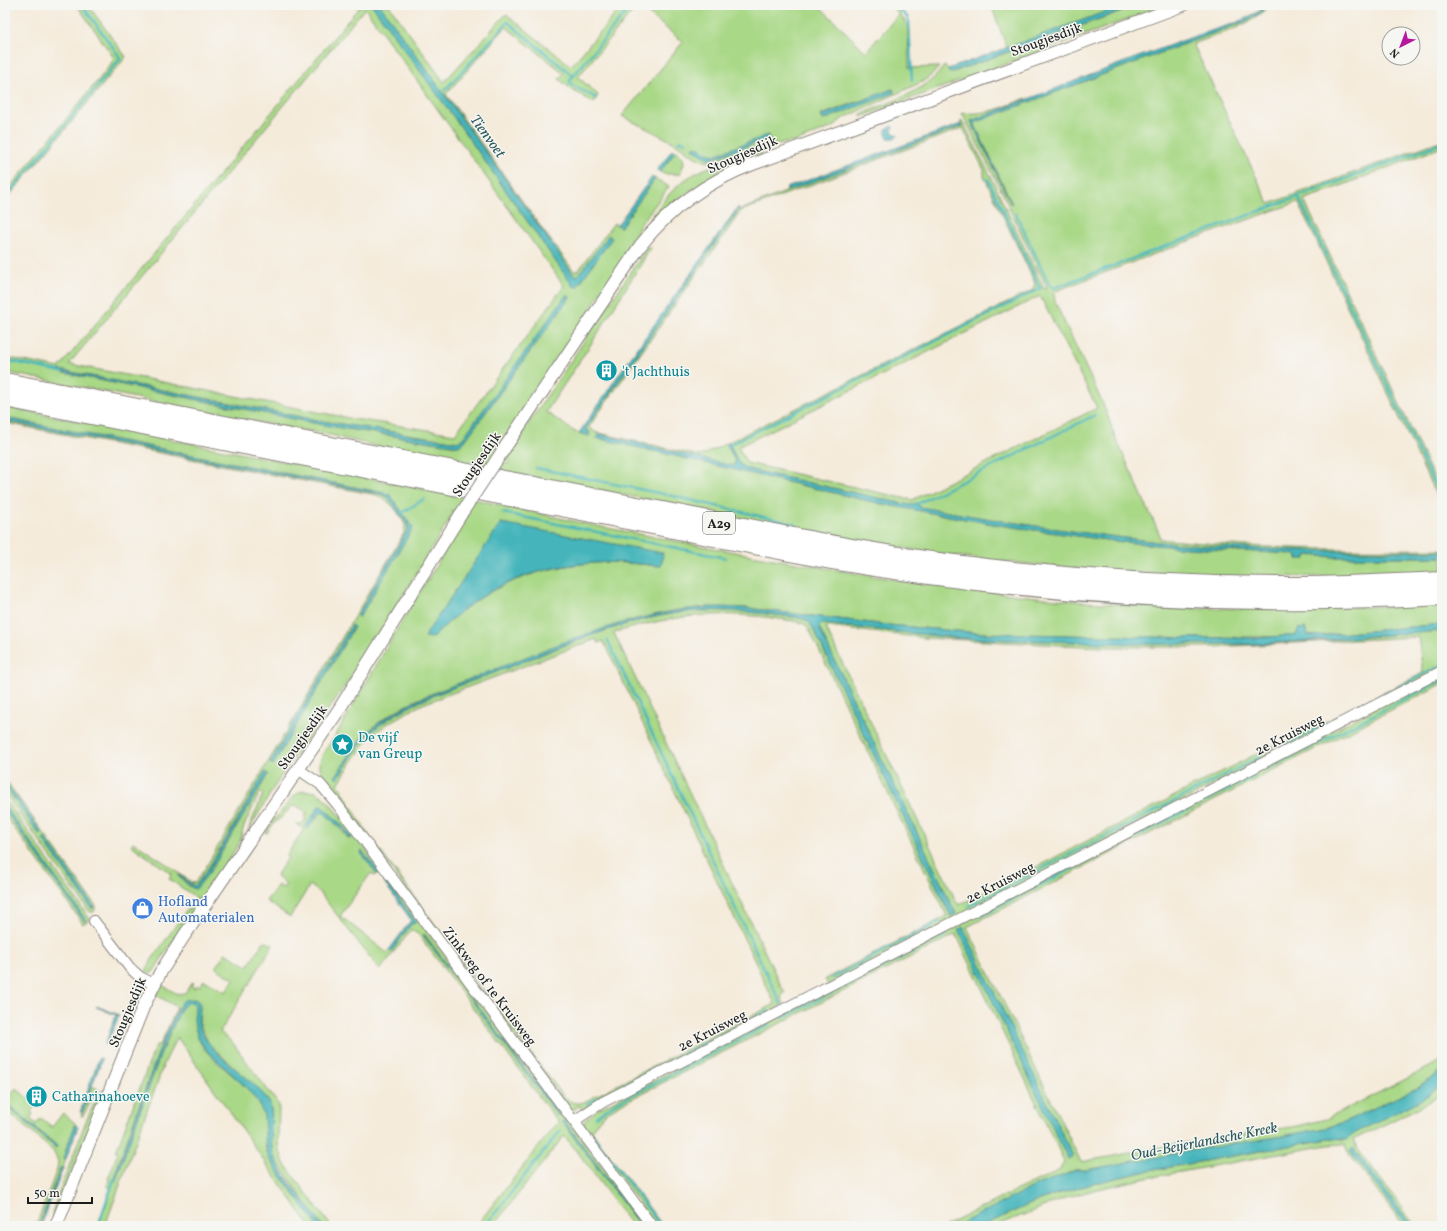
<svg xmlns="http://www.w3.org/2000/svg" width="1447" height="1231" font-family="Vollkorn,serif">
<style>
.green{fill:#a9d886;stroke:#627a51;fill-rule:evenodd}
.water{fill:#45b5bb;stroke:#30686c}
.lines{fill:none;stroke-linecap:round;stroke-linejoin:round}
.stream{stroke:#45b5bb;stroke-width:2.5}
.minor-casing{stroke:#88847c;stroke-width:12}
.tertiary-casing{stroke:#88847c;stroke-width:14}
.motorway-casing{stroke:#88847c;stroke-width:20}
.minor{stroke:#fff;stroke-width:10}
.tertiary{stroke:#fff;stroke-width:12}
.motorway{stroke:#fff;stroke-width:18}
.tertiary-bridge-casing{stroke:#88847c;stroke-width:14;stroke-linecap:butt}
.tertiary-bridge{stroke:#fff;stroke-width:12}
.labels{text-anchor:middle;stroke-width:3;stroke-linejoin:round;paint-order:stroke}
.shield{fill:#f6f6f2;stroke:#5d5d5c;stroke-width:1}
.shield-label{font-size:13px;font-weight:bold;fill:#1c1c1c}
.street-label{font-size:14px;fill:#1c1c1c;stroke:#f6f6f2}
.culture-label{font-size:14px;fill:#0d838f;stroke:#f6f6f2;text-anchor:start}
.shop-label{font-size:14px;fill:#366cbe;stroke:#f6f6f2;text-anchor:start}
.water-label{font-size:15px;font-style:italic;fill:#2c595c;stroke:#f6f6f2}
</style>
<rect width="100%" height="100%" fill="#f6f6f2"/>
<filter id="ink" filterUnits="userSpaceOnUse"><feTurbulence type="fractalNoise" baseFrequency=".025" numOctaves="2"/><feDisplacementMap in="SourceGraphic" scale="8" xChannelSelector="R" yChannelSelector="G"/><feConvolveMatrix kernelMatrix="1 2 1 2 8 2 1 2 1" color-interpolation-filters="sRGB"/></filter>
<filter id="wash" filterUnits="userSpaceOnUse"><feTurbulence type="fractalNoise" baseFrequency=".012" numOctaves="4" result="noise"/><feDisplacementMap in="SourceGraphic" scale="16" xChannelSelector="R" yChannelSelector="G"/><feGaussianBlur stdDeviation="0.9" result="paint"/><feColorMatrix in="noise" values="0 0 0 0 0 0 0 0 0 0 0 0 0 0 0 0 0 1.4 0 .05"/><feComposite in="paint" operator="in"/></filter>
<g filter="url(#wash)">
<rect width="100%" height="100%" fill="#f5ebdb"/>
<g class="green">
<polygon points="77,5 88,5 126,57 5,201 5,193 109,67 114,58"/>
<path d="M361,5H372L458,123L573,286L612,238L610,236L578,275L576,276L574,275L380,5H389L444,82L506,14L571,66L623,5H818L866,52L899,14L889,5H904L906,7L899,14L905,21L908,27L909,68L939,67L932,75L922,82L842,119L833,127L795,142L776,144L707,162L695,157L675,143L622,116L683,42L638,5L578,77L598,95L594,103L572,90L559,79L564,73L506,27L446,94L543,230L574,271H578L614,223L620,227L655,178L669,187L642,222L625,257L489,460L508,464L510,456L508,454L647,248H651L591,344L546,412L575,432L589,435L586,428L739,209L740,210L803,185L962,126L960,121L962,120L992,179L1044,289L1047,288L1000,188L962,113C988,115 1003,107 1026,98L1027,99L971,121L1011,204L975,125L976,122L1246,21L1259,14L1268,5H1271C1252,26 1219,34 1193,44L1269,204L1442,140V147L1304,200L1442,495V508L1298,202L1205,235L1061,289L1054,292L1055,302L1104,406L1116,439L1159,533L1160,539C1253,549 1348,550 1442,549V551C1348,552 1252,551 1158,542C1078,533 999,521 919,507L917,503L909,505L747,469C737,465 734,452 729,443L727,445L735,461L733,466L598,434L597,438L882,504L999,525L1114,541L1188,548L1293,554L1305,559L1306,556L1310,555L1334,557H1442V572C1288,581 1134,577 981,559C892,549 804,530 716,513C605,491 494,470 384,448L322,433L278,426L5,372V357L59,368ZM365,8L564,286L455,434L354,419L69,364ZM893,89L894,92L823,119L821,115ZM963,128L984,170V176L1035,283L1033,290L701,456L595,432L589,427L741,211ZM769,138L714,158H708L694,149L695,146L711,155H714ZM567,295L570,297L464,442L457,446L329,426L59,372L60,370L322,421L458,442L463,438ZM1040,296L1097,408L912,500L747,463L738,447Z"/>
<polygon points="991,5 1124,5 1007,48"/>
<path d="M1138,5H1167L861,117V115C889,101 926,93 944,66L948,69L950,73Z"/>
<polygon points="676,150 683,157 684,163 680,174 664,174 660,172"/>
<path d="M763,152V153C751,158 738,163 726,169C699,182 667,207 646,229L645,228C658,205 676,182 700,171C719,162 743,157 763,152Z"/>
<path d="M5,407L478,500L591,525L734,552L865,575L953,588L1084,602L1178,608L1294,609L1442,605V624L1316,636L1308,635L1305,628L1299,629L1297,634L1294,636L1196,638L979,633L888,625L746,608L707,607L677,610L632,620L552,648L423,697C398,708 372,723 356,746C349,756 344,768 338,778C349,761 360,741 376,728C413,699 461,686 504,669C563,647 623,619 686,612C724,608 762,613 800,618L808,621L813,628L951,916L956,914L821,632L819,627L821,624L957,638L1136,644H1254L1315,641L1442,631V669L1272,755L1270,753L1267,755V757L828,985L825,979L947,916L810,631L806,625L799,622C731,610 681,612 614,633L781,986L785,993L781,996L784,1004L582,1110L580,1106L576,1107L575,1110L570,1109L337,796C330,786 316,771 321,758C323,752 329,745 333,739L342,748L345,744L334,738L401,623L468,514L451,511L454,512L362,662L285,770L273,789L249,830H248L263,794L260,792L244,826L239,844L201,901L169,879L172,874L131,845L133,842L168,865L191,882L195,883L204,870L404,533L405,525C399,512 389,500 376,495L5,423V421L380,494L387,497L390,500L407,524L408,529L357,616L413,528L391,496L388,494L5,418ZM501,523L661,566C638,564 616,561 594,563C530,567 476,591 433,638ZM352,625L354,627L272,765L270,763ZM826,627L925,638L1102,647H1216L1418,637L1423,673L1288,741L1268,748L1015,878L958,905L830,637ZM596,639L598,643L603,641L611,656L775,1004L584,1102C573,1105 568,1101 561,1093L369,836L338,784C348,769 357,753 368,740C383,724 404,714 423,704ZM265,772L268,774L213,867L196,889L190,887L178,876L179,875L194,886L198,883L208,869Z"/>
<path d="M1442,673V684L967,927L1081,1162L1179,1144L1298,1126L1326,1119L1422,1071L1442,1060V1071L1415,1089L1344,1122L1322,1129L1086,1170H1075L1067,1174L1039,1184L956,1226H945L1017,1190L1060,1170L1064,1161L956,934L619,1105C608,1112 597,1118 592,1132L663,1226H656L584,1128V1121L598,1109L1256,771L1258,773L1260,771V769Z"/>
<polygon points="5,779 96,906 94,912 90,912 86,907 5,793"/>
<path d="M303,791L316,792L324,797L350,828L381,870L378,873L362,852L361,853L377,874L374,876L371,873L340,916L387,953L389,950L391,952L412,923L416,922L385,879H388L647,1226H642L563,1121L640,1226H632L577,1151L564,1136L493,1226H476L558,1122L418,934L411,930L380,970L319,892L310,885L290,917L266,901L278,885L283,888L286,884L276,876L288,858L286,856L304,829L296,824H301L305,821L306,813C303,809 297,805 292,806L281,818L275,822L267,833H265C269,823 273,821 280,813C288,805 291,795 303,791ZM320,805L351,838L349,839L325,812L322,811L308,829L305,827ZM424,934L559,1115L558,1116L423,935Z"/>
<polygon points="5,799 90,919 83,924 5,815"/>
<polygon points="196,899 200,902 171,944 153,972 149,974 146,971 151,961 187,909 189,910"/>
<path d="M264,941L273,945L220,1032L232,1042L279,1105L278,1146L284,1163L331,1226H322L278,1163L274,1157L271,1145L270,1103L256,1088L209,1044L199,1023L200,1007L198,1000L181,1003L178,1008L160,1048L116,1170L115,1181L162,1050L181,1009L187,1003L192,1002L195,1005C194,1016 194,1027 198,1038C210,1065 250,1081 263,1111C269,1124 262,1140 267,1153C272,1164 280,1174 287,1184C297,1198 307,1212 318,1226H310L177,1037L164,1064L105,1226H98L112,1188L107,1186L109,1180L108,1179L118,1152L116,1151L156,1045H160L177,1007L156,995L162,985L177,994L185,993L192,982L194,983L192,987L195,988L197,985L200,986L204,980L226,992L234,979L216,968L225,953L248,966Z"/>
<polygon points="92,1086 98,1089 83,1116 81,1116"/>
<path d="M1442,1086V1094C1414,1111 1383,1125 1353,1140L1357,1148L1416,1226H1412L1351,1151L1407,1226H1403L1349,1154L1344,1144L1328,1145L1279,1154L1142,1179L1094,1190L1065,1198L996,1226H982L1028,1205L1053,1195L1103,1181L1143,1172L1328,1139L1344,1140L1357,1132L1427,1096Z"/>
<polygon points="16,1088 36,1106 31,1111 33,1114 30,1118 36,1124 41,1118 52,1127 63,1113 76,1124 63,1158 66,1159 63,1168 61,1167 39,1226 36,1226 57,1169 58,1161 53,1151 5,1109 5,1104 56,1148 57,1146 5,1102 5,1098 7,1098"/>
<polygon points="103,1089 104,1089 53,1218 52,1217 54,1206 86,1121 93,1106"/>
</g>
<g class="water">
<polygon points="372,5 380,5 574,275 576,276 578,275 609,235 612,238 577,287 573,286 458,123"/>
<polygon points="1124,5 1138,5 950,73 948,69"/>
<polygon points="1265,5 1268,5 1259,14 1246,21 976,122 975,125 1012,204 1011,204 971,121 1122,63 1195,36 1238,22 1258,12"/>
<polygon points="893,89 894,93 823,120 821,116"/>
<polygon points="961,124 962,126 787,191 786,188 789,187"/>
<polygon points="892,126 893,127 892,132 898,135 896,138 888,138 886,135 886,129"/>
<polygon points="768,135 769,138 714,158 708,158 693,149 695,146 710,154 714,155"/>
<polygon points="672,150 675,152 660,172 657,170"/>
<polygon points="652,177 655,179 620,228 617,225"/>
<polygon points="738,207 739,209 586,428 587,431 590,432 589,436 579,433 617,377"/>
<polygon points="567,294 570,297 464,442 459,446 329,426 59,372 59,370 322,421 458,442 463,438"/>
<polygon points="5,418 385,493 391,496 413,528 359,618 357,616 408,529 407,524 390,500 386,496 380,494 5,421"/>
<path d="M598,434L733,466L735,464V461L727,445L729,443C734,452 737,465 747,469L909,505L917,503L920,507C999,521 1078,533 1159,542C1252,551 1348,552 1442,551V557H1334L1310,555L1306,556V559H1297L1296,555L1293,554L1188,548L1114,541L999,525L882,504L597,438Z"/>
<path d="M501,523L663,553L661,566C639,564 616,561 594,563C530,566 476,591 433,638L424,637Z"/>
<path d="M719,607L746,608L888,625L979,633L1196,638H1259L1296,635L1297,634L1298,629L1305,628L1308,635L1316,636L1442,624V631L1349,638L1254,644H1136L957,638L821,624L819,627L821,632L956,914L951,916L813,628L808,621L800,618C762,613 724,608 686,612C621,619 559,648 499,671C457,687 411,700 376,728C359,741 349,762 337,779L335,777C347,760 357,740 374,727C407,700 448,688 488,672C562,643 638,609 719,607Z"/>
<polygon points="352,625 354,627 273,765 270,763"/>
<path d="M265,772L268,774L211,870L197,888L194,889L178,876L179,875L194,886C205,881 255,789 265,772Z"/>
<polygon points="5,782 42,833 39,834 5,786"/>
<polygon points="320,805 339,822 352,837 349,839 344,831 323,812 319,813 307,829 305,827"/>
<polygon points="5,806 86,920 84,921 5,810"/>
<polygon points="45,838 94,907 92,909 43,840"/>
<polygon points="362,851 379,872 377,874 361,853"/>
<polygon points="385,879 416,922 414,924 412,923 391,952 389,950 411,920 383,881"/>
<polygon points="963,927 1073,1156 1068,1159 958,929"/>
<polygon points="424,934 560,1115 558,1116 423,935"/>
<path d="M194,999C205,1002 197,1015 199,1023C200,1030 204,1037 208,1042C223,1064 255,1079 269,1102C275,1113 268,1140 274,1156C284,1181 308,1203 322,1226H318L276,1169L269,1158L266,1147L264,1116L259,1104L248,1089L208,1052L198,1038L194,1022L195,1005L192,1002L187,1003L181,1009L162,1050L115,1182L113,1181L160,1048L181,1003L184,1000Z"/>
<polygon points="97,1006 119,1015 107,1045 105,1044 116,1015 96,1007"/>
<polygon points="99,1058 102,1059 82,1113 80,1112"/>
<polygon points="1442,1071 1442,1086 1417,1102 1357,1132 1346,1140 1328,1139 1143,1172 1103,1181 1053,1195 1028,1205 982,1226 956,1226 1039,1184 1067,1174 1075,1170 1086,1170 1194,1150 1283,1136 1330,1127 1344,1122 1415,1089"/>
<polygon points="5,1102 57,1146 56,1148 5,1104"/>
<polygon points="564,1120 642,1226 640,1226 562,1121"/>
<polygon points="75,1125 78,1127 66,1159 63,1158"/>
<polygon points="1353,1148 1412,1226 1407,1226 1350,1151"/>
<polygon points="61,1167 63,1168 41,1226 39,1226"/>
</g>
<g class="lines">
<g class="stream">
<polyline points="895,5 907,17 909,22 912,80"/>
<polyline points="445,90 508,22 573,76"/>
<polyline points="596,98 572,85 570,83 570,80 632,5"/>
<polyline points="679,142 680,140 686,143"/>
<polyline points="988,179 1040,288"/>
<polyline points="5,198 120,59 119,56 82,5"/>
<polyline points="1299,198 1442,501"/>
<polyline points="1016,214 1049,284 1054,288 1442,143"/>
<polyline points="5,360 62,372"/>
<polyline points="729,446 729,445 1041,288"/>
<polyline points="536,468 673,496 794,524"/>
<polyline points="915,505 1095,415"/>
<polyline points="402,513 424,499"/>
<polyline points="503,513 726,558"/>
<polyline points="608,641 781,1004"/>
<polyline points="1275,750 1442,665"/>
<polyline points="1265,770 1442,680"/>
<polyline points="969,906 1262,756"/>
<polyline points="979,916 1254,776"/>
<polyline points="832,978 939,922"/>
<polyline points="782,1018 947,934"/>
<polyline points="587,1104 768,1011"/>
<polyline points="596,1117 614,1104 770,1024"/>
<polyline points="593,1135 661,1226"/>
<polyline points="98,1226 114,1179"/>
<polyline points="485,1226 560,1131"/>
</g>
</g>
</g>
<g filter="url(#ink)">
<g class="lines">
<defs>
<g id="minor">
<polyline points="298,769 320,784 337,804 652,1226"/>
<polyline points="94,921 130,968 140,977 154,984"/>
<polyline points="574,1121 603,1102 1442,671"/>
</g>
<g id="tertiary">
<path d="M500,455L640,246C670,208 708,181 753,164L1183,5"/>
<polyline points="56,1226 144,1005 160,973 184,936 338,711 461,514"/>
</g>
<g id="motorway">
<path d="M5,382L769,532C828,544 887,555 946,563C1068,579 1190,587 1313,586C1356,585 1399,583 1442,581"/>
<path d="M5,398L831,560C1035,595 1236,608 1442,596"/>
</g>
</defs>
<use href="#minor" class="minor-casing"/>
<use href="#tertiary" class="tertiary-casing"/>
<use href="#motorway" class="motorway-casing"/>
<use href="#minor" class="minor"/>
<use href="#tertiary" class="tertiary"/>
<use href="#motorway" class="motorway"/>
<defs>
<polyline id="tertiary-bridge" points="461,514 500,455"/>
</defs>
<use href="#tertiary-bridge" class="tertiary-bridge-casing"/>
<use href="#tertiary-bridge" class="tertiary-bridge"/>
</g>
</g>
<defs>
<symbol id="building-disc" viewBox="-11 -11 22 22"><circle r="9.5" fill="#0f9aa8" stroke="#f6f6f2"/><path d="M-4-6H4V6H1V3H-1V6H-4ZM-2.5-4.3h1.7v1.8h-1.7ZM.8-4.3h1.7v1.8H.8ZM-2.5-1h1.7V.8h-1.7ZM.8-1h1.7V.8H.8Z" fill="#fff"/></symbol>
<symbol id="sight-disc" viewBox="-11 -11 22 22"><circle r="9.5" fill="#0f9aa8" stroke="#f6f6f2"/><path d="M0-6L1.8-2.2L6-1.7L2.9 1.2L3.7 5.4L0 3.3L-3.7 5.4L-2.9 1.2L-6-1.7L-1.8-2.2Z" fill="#fff"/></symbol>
<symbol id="shop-disc" viewBox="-11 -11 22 22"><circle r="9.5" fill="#3f7fe0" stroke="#f6f6f2"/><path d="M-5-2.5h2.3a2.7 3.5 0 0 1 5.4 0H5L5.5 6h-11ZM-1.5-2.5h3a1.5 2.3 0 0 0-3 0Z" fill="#fff"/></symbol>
</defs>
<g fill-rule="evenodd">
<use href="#building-disc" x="594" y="358" width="25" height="25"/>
<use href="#sight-disc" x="330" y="732" width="25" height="25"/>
<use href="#shop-disc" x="130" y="896" width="25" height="25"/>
<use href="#building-disc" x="24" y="1084" width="25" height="25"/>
</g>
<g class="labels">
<rect class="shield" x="703" y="512" width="32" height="22" rx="3"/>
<g class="shield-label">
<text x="719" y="528">A29</text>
</g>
<g class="street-label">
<text transform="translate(1046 39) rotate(-20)" y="5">Stougjesdijk</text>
<text transform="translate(742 154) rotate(-24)" y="5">Stougjesdijk</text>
<text transform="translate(476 464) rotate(-56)" y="5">Stougjesdijk</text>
<text transform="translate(1289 734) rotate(-27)" y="5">2e Kruisweg</text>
<text transform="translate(302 737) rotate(-55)" y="5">Stougjesdijk</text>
<text transform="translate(1000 882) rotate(-27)" y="5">2e Kruisweg</text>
<text transform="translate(490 986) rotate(53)" y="5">Zinkweg of 1e Kruisweg</text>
<text transform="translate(127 1012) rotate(-67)" y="5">Stougjesdijk</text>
<text transform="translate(712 1030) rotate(-27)" y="5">2e Kruisweg</text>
</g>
<g class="culture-label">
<text x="622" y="376">'t Jachthuis</text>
<text x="358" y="742">De vijf<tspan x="358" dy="16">van Greup</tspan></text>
<text x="52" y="1101">Catharinahoeve</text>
</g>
<g class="shop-label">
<text x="158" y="906">Hofland<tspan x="158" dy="16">Automaterialen</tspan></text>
</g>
<g class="water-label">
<text transform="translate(488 136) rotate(54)" y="5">Tienvoet</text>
<text transform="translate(1204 1141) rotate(-11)" y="5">Oud-Beijerlandsche Kreek</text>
</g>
</g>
<rect width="1447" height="1231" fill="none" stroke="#f6f6f2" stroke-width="20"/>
<g transform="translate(1401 46) rotate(222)"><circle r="19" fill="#f6f6f2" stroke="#9f9f9c"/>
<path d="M0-3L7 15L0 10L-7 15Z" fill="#b5179e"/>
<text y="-6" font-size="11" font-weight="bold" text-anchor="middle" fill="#1c1c1c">N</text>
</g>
<path d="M28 1197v6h64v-6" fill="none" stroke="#1c1c1c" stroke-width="2"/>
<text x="34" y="1197" font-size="12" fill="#1c1c1c" stroke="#f6f6f2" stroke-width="3" paint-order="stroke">50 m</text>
</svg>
